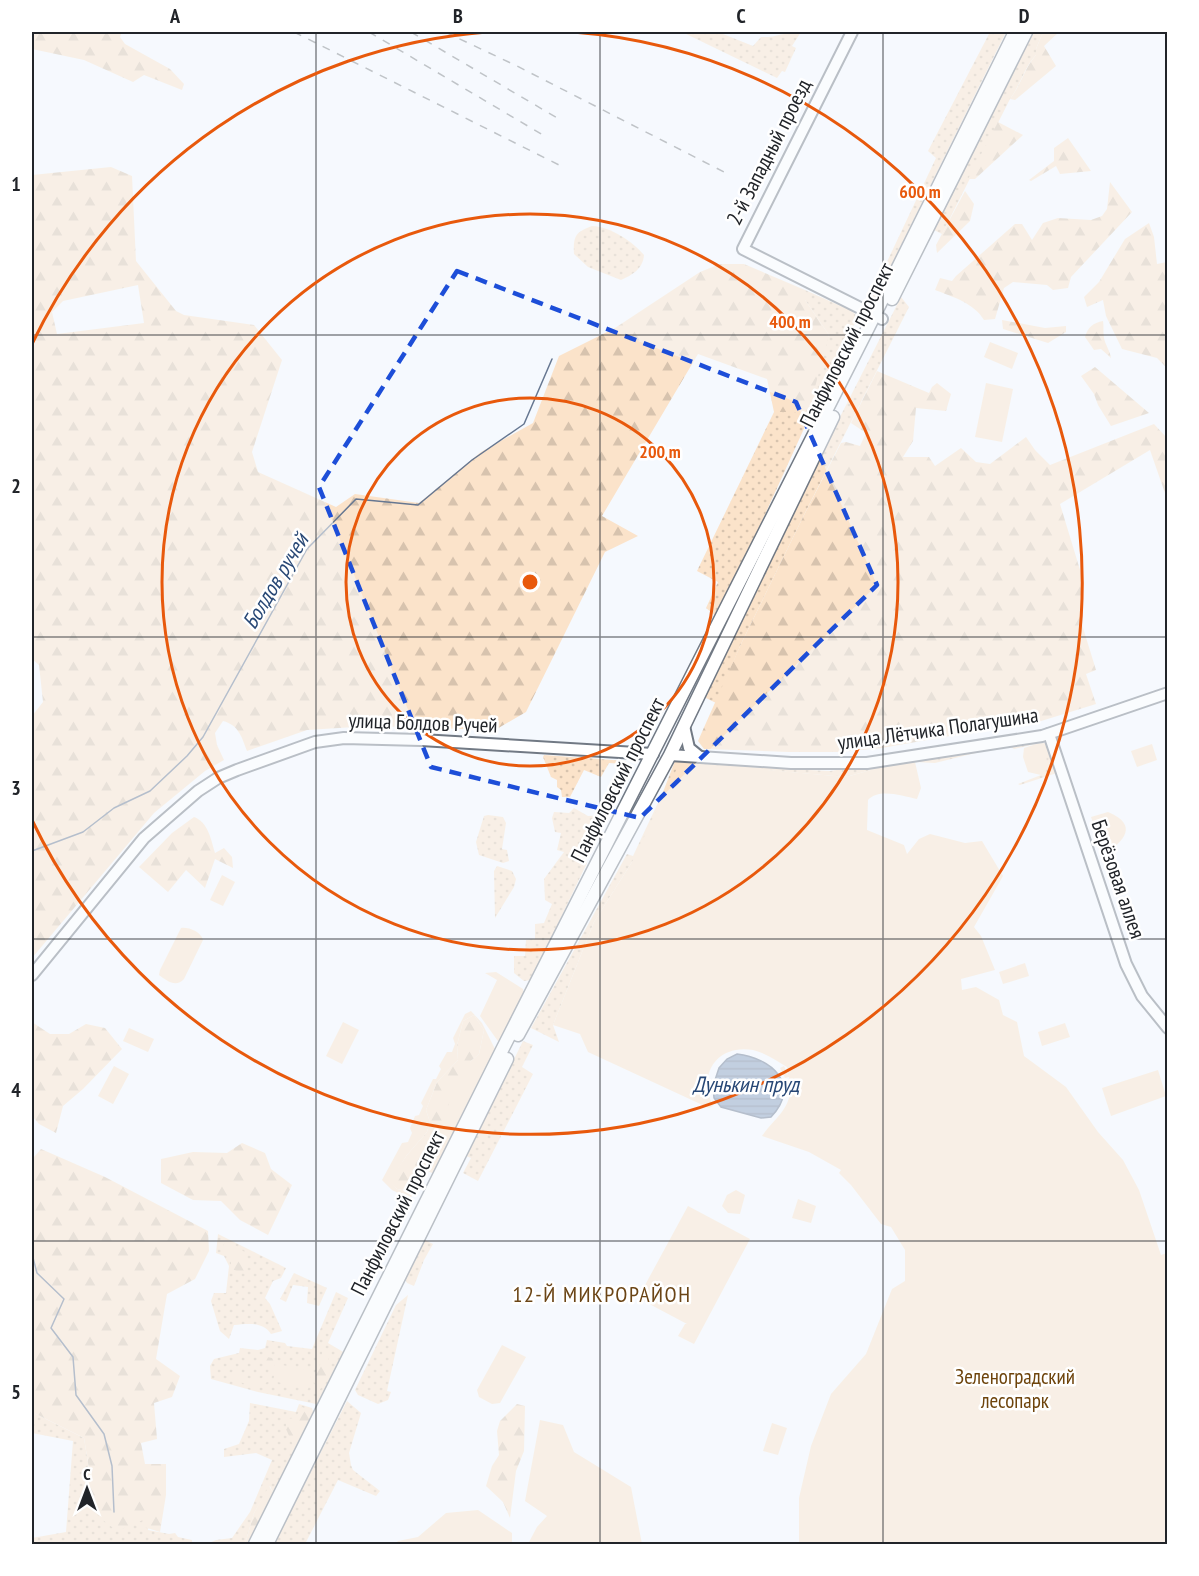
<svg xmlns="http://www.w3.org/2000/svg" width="1199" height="1576" font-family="'PT Sans Narrow',sans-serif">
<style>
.grass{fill:url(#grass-dots);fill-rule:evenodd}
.forest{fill:url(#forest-firs);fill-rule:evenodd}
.green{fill:#fbe3ca;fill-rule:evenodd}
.water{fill:url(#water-rules);stroke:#667791;stroke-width:1.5}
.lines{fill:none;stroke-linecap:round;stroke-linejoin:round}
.stream{stroke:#667791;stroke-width:1.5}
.secondary-casing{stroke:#717984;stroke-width:14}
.primary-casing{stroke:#717984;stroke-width:15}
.secondary{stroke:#fff;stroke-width:10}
.primary{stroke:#fff;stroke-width:12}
.rail{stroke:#7e8287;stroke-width:1.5;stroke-dasharray:8 8;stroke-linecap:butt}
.marked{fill:none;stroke:#1d4ed8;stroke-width:4.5;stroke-dasharray:12 8;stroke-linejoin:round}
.grid{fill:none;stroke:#212429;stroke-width:1.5;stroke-opacity:0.55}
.ring{fill:none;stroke:#e8590c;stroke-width:3}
.labels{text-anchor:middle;stroke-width:5;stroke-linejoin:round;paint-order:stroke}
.street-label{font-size:21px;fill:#212429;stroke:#fff}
.park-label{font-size:21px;fill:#6e440c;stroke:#fff}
.water-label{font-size:22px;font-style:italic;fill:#274775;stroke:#fff}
.neighbourhood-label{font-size:22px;letter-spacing:1.5px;fill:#6b4516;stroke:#fff}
.centre{fill:#e8590c;stroke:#fff;stroke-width:3}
.ring-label{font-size:18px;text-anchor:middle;font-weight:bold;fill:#e8590c;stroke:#fff;stroke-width:5;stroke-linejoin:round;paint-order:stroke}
.neatline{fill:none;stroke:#212429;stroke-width:2}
.grid-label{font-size:20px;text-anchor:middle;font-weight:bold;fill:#212429}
</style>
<defs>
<pattern id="grass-dots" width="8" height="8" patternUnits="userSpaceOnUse" patternTransform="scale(1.5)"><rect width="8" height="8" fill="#fbe3ca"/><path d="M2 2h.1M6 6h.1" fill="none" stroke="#d7c3ae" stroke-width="1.8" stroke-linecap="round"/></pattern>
<pattern id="forest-firs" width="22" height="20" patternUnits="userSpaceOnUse" patternTransform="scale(1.5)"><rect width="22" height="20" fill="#fbe3ca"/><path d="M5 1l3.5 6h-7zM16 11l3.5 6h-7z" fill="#d7c3ae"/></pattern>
<pattern id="water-rules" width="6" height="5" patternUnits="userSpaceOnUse" patternTransform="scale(1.5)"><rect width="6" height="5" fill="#849bbd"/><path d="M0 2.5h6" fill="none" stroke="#6c7e9a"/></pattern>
</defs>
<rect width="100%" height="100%" fill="#f5f9fe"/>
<g class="grass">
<path d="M682,32H718L753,46L761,37C776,38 786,31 801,32L792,46L796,48L785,72L782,71L777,78Z"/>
<polygon points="990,32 1006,32 874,300 868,302 936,158 928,151"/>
<path d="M1034,32H1043L1036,49V55C1024,68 1021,84 1010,99L942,234L934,230L956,182Z"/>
<path d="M592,226C611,227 632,241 644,255C643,269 632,275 621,280L588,267L574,254C573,237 575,232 592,226Z"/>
<polygon points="805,290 852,311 857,316 855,323 832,367 718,618 706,608 718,582 697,571 774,412 798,412 829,335 805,300"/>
<polygon points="901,297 909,307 803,517 741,644 716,703 704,697 812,472"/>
<polygon points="1048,743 1057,773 1020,785 1018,784 1041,775 1036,744 1014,749 1008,745 935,763 915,762 885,766 846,777 754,769 632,862 594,922 553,1025 559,1042 531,1028 627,854 633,856 663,792 675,761 678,759 749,767 830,771 1006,744"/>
<polygon points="544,755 626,761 624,764 609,763 601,777 584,770 570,797 562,797 561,790 557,787 557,780 551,777 543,757"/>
<polygon points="574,808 588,816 606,815 584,859 587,863 531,980 524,981 514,973 514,956 525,956 526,940 535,939 535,924 544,923 552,904 545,900 544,879 564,852 557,850 561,833 555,832 552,818 554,812 569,813"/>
<polygon points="488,815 503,817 506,823 502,849 507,850 509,861 503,863 479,855 476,842 484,816"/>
<polygon points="497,866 512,871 516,879 514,887 495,918 494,871"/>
<polygon points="523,1041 533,1045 522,1067 533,1074 478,1181 463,1173 471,1158 466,1156"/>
<path d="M218,1234L286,1268L281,1278L273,1281L265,1298L270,1304L282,1331L271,1334C263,1321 247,1324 234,1325L229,1339L220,1331L211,1301L214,1293H226L229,1266L224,1256L216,1253Z"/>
<polygon points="423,1239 433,1244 424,1260 414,1286 407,1283 404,1277"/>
<polygon points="294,1273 327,1288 319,1306 307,1303 308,1287 293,1285 286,1302 280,1299"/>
<polygon points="336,1292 348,1298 328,1343 345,1353 322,1401 316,1404 258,1392 211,1379 210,1366 214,1359 239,1353 240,1348 258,1350 265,1348 267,1340 285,1343 287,1346 312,1349"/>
<polygon points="408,1295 387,1391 391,1392 388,1400 378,1404 358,1395 355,1390 396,1305"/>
<polygon points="347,1401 361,1413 349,1453 351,1465 353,1470 380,1491 376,1496 338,1480 305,1544 274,1544"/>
<path d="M250,1403L296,1412L299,1404L312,1408L314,1415L250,1544H207L216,1540L232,1538L250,1512L272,1460L256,1453L224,1457V1449L239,1444L249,1421ZM270,1486L274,1495L249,1544H245L254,1513Z"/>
<polygon points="32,1412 84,1438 89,1469 86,1484 151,1516 148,1530 169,1534 175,1533 178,1537 192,1540 192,1544 32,1543 32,1538 66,1532 73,1441 32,1433"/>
</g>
<g class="forest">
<polygon points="32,32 88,32 92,34 95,32 122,32 120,37 125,44 170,69 184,84 182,90 144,75 133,82 84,60 32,49"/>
<path d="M1043,32H1059L1044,46L1056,66L1015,100L1010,99C1022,83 1024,69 1036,55V49Z"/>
<polygon points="998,122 1023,135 975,179 968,179"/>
<polygon points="1068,138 1091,171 1060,174 1056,166 1031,181 1029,180 1054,161 1054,148"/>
<path d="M111,167L132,176L136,261L176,311L184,315L254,325L282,360L252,452L258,472L336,507L355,494L419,503L481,452L533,423L559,356L615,328L700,272L720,264H744L805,290V300L829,335L811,402L798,412H774L767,379L698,354L602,516L638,536L605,552L526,712L495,730L371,726L307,730L247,751C242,738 239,725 223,721L215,733L217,745L224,760L205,771L154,813L32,958V716L43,702L39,665L32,659V175ZM138,285L144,323L57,334L52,312L63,301Z"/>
<path d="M1110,182L1132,212L1071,277L1068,288L1053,290L1047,285L1013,282L1004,288L995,319L984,320C974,303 953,297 935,290L940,278L952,281L956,276L1015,224H1022L1032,240L1043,223L1058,218L1091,220L1102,216L1107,209Z"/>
<polygon points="965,191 974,204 970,221 937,253 936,245"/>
<polygon points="1149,223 1154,237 1157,264 1167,262 1167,368 1157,358 1122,349 1106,316 1103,300 1087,307 1084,297 1099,282 1125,239"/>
<polygon points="1002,320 1045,328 1066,326 1066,332 1048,343 1003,329"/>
<path d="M1103,321C1104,327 1103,331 1104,338C1105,344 1110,351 1111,358L1101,349L1094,350L1085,337C1088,327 1093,323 1103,321Z"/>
<polygon points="1095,367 1149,413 1111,426 1098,405 1094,394 1081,376"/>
<polygon points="877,371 929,393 932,387 937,383 951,394 946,411 916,408 913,441 903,457 929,457 935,466 961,448 976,462 990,464 1026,437 1035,450 1050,465 1154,424 1167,438 1167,499 1150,450 1060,504 1084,583 1080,618 1096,670 1086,674 1096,704 1038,722 1026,718 965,728 961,734 882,748 840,752 789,752 704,749 698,741 741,644 803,517 841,443 846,442 860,446 866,433 851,423"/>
<path d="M194,817C208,822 211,839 215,853L224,848L232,857L233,868L215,859L205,888L186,870L168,892L139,867L172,833Z"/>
<polygon points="474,1015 484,1030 479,1054 471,1061 441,1137 432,1166 412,1175 402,1190 397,1189 389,1181 407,1155 427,1132 430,1122 426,1110 437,1082 458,1060 457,1045 463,1021"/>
<polygon points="32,1022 50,1034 69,1034 86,1024 105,1028 122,1049 83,1089 63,1106 56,1133 39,1124 32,1116"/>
<polygon points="242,1143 265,1153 271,1169 292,1185 268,1235 240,1220 221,1201 193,1200 161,1183 161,1159 193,1152 227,1153"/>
<polygon points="41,1149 105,1177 208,1231 209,1251 195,1279 167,1294 156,1359 180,1376 172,1397 154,1403 157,1439 141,1443 145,1464 166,1464 166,1495 160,1532 144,1527 150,1517 117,1531 99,1517 86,1484 89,1469 84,1438 32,1412 32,1156 34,1157"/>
<polygon points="229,1241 246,1253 245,1271 239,1272 232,1269 229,1252 223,1247 225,1242"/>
<path d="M323,1348L327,1349C329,1358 328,1366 331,1375L318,1392L312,1377L320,1365Z"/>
<path d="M257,1355L272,1358L275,1364L270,1381C254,1388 243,1387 231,1374L235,1368C245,1381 262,1386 270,1369L267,1363L258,1360Z"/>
<polygon points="517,1404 525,1406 524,1451 516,1471 510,1518 503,1502 486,1486 492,1466 499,1455 497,1431 500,1421"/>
<polygon points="302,1407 312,1411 312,1414 299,1441 293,1445 286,1429 286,1419 295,1418"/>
<polygon points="269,1486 274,1494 248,1544 245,1544 254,1513"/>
</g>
<g class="green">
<polygon points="990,342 1018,353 1012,369 984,357"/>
<polygon points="986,383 1013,389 1002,442 975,437"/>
<polygon points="1036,744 1046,749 1047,766 1041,775 1028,772 1023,757 1024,748"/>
<polygon points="1152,744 1157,760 1137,767 1131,751"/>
<path d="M680,762L846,777L885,766L915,762L921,788L917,799C902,796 879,788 868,800L867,830L904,845L907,854L919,839L930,834L965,843L982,841L1003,876L974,927L981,936L995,970L961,979L962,990L976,987L999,1000L1003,1015L1017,1022L1024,1056L1066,1087L1098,1132L1123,1160L1139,1190L1161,1255L1167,1253V1544H799V1498L811,1446L831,1394L866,1354L892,1289L905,1281V1250L891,1227L881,1224L851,1185L839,1173L841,1170L809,1152L762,1136C777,1115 795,1107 789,1077L785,1078L780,1068L784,1066L788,1075L787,1067C777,1061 766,1053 753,1050C717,1044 697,1074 713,1106L709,1108L588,1052L580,1034L553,1025L594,922L632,862Z"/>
<path d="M1108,812C1139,825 1124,841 1105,854L1091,817Z"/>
<polygon points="222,875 235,882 223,906 210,900"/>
<path d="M181,928C189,927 201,932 203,940L184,979C176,988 167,981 159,975L160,970Z"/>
<polygon points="1025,963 1029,976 1003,984 999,972"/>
<polygon points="496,972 523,989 524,996 500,1044 480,1016 497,980 485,973"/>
<path d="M471,1011L482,1023L496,1051L435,1174L427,1171L410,1199L392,1190L382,1180L402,1143L408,1142L412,1133L410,1128L415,1116L419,1115L423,1106L421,1103L433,1079H436L441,1069L439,1066L447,1052H452L455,1044L453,1038L465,1014ZM474,1015L484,1030L479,1054L471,1061L453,1088L432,1166L411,1175L402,1190L397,1189L390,1181L407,1155L427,1132L430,1122L426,1110L437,1082L458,1060L457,1045L463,1021Z"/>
<polygon points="343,1022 359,1030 342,1064 326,1056"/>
<polygon points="1065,1023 1070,1037 1042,1046 1038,1032"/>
<polygon points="129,1028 154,1039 148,1052 123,1041"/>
<polygon points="114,1066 129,1074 113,1104 98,1096"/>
<polygon points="1158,1070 1166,1096 1111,1116 1102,1088"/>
<polygon points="736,1190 745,1195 740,1214 728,1213 722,1206 727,1195"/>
<polygon points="798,1199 816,1206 811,1223 792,1218"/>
<polygon points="688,1206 750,1239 694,1344 678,1336 685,1324 687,1324 638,1298"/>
<polygon points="502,1345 526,1357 500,1403 492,1404 479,1397 477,1390"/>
<polygon points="277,1364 312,1371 308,1389 273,1381"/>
<polygon points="540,1420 563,1425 574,1452 631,1487 642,1544 528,1544 537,1527 547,1516 525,1501"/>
<polygon points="772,1423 787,1428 778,1455 763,1451"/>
<polygon points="478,1510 512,1533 512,1544 395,1544 398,1541 418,1537 446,1513"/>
</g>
<path class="water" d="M737,1054C771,1058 802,1084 771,1117L761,1118L721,1107L714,1098L713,1086L719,1068L727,1059Z"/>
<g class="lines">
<g class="stream">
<polyline points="32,851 83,832 114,808 150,791 187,756 203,737 307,549 356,499 418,505 472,460 524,424 552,359"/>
<polyline points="32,1254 37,1273 64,1299 51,1328 73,1357 76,1395 104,1434 112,1466 114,1512"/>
</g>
<defs>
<g id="secondary">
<polyline points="852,32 743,249 882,319"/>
<polyline points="684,726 689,748 700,757"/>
<polyline points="1049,734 1126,964 1142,996 1168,1028"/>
<polyline points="670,755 791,763 867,763 1042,736 1168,693"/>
<polyline points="32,975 144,838 198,791 218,778 237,770 315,742 344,738 421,740 653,754"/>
</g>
<g id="primary">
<polyline points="892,299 1026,32"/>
<polyline points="518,1035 670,755 833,417"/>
<polyline points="255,1544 502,1050 869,326 1015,32"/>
<polyline points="267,1544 507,1059"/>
</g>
</defs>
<use href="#secondary" class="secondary-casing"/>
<use href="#primary" class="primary-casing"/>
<use href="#secondary" class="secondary"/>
<use href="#primary" class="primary"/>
<g class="rail">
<polyline points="294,32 559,165"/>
<polyline points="369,32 548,138"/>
<polyline points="411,32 559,119"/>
<polyline points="445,32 517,66 724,172"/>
</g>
</g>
<path d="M0 0H1199V1576H0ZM457,271L796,402L877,585L640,818L431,767L319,487Z" fill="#f5f9fe" fill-opacity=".55" fill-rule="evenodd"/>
<path class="marked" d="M457,271L796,402L877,585L640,818L431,767L319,487Z"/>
<path class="grid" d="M316,32V1544M600,32V1544M883,32V1544M32,335H1168M32,637H1168M32,939H1168M32,1241H1168"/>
<g class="ring">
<circle cx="530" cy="582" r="184"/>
<circle cx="530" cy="582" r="368"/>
<path d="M32 344A552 552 0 0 1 487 32M573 32A552 552 0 1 1 32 820"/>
</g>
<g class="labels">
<g class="street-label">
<text transform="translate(769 152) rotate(-63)" y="7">2-й Западный проезд</text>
<text transform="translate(847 345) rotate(-63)" y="7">Панфиловский проспект</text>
<text transform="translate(423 723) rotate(2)" y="7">улица Болдов Ручей</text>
<text transform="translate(938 729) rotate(-8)" y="7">улица Лётчика Полагушина</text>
<text transform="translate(618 780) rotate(-63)" y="7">Панфиловский проспект</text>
<text transform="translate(1118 879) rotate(71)" y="7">Берёзовая аллея</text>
<text transform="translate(398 1213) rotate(-63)" y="7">Панфиловский проспект</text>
</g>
<g class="park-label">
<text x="1015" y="1384">Зеленоградский<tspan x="1015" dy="24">лесопарк</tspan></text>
</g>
<g class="water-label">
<text transform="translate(275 581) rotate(-59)" y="8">Болдов ручей</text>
<text x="746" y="1092">Дунькин пруд</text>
</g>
<g class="neighbourhood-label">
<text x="602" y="1302">12-Й МИКРОРАЙОН</text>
</g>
</g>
<circle cx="530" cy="582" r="9" class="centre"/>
<g class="ring-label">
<text x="920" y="198">600 m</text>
<text x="790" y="328">400 m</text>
<text x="660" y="458">200 m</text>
</g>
<rect width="1199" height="1576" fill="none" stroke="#ffffff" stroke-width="66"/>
<g transform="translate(87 1489)" stroke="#ffffff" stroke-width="4.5" paint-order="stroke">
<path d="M0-4.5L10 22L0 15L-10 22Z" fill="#212429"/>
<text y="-9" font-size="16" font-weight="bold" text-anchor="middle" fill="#212429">С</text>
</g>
<rect x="33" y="33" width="1133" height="1510" class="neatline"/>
<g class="grid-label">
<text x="175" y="23">A</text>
<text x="458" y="23">B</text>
<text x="741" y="23">C</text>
<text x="1024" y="23">D</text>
<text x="16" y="191">1</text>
<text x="16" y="493">2</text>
<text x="16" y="795">3</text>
<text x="16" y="1097">4</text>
<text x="16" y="1399">5</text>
</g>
</svg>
